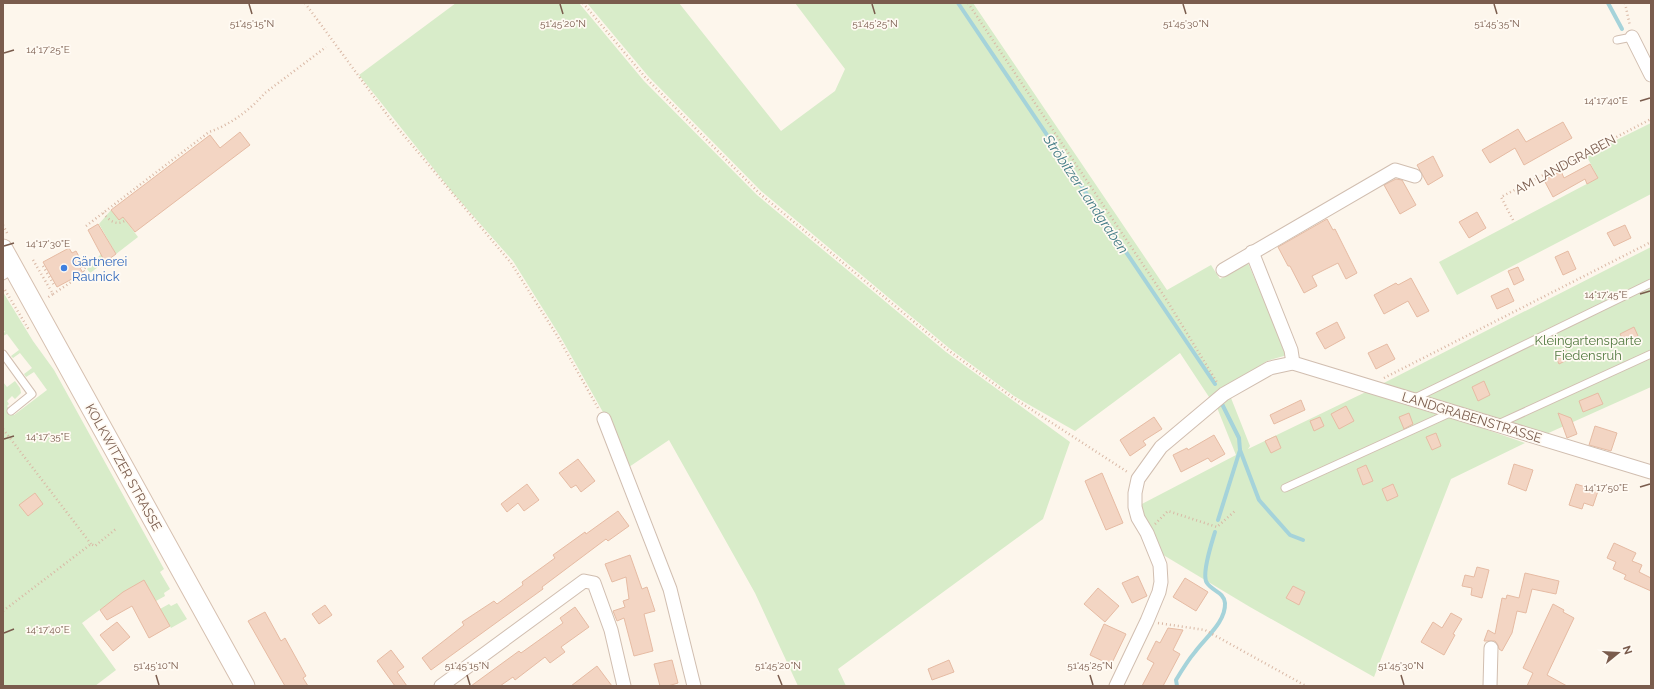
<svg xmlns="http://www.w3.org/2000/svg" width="1654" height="689" font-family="Raleway,sans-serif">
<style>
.green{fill:#d8ecc9}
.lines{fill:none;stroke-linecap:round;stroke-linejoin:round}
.stream{stroke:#a5d3da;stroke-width:4}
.building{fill:#f3d5c3;stroke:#e6bba3}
.service-casing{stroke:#d1beb0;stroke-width:9}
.minor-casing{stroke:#d1beb0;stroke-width:15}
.secondary-casing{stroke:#d6c0b0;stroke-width:21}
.path{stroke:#d9b8a5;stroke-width:2.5;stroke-dasharray:1 3;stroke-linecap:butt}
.service{stroke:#fff;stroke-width:7}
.minor{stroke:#fff;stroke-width:13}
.secondary{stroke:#fff;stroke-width:19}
.ticks{fill:none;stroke:#7a5c4d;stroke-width:1.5}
.shop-dot{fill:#3f7fe0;stroke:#fffaf3;stroke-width:1.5}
.labels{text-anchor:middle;stroke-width:3.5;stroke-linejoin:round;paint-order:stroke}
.street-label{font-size:13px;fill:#7a5c4d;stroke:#fffaf3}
.shop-label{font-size:13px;fill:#366cbe;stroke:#fffaf3;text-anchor:start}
.park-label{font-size:13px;fill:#537a41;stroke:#fffaf3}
.water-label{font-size:14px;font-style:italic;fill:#437c86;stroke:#fffaf3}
.ticks-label{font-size:10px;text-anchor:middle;fill:#7a5c4d;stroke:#fffaf3;stroke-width:3.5;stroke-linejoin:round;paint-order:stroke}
</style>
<rect width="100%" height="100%" fill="#fdf6ec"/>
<g class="green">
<polygon points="456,3 579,3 644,81 757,195 946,352 1070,442 1043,519 838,669 846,686 798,686 755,593 669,440 629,467 604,414 560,336 513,261 453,193 359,75"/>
<polygon points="587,3 679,3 781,131 835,91 845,69 795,3 973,3 1167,290 1211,265 1220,279 1248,263 1287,355 1267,361 1211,400 1180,353 1075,431 1014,396 949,348 761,191 648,76"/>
<polygon points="1651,123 1651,194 1457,295 1439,262 1598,178 1586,155"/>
<polygon points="111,210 123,217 138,237 116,254 99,224"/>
<polygon points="1651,247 1651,387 1544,435 1379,392 1525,443 1451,479 1374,677 1250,607 1160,553 1138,506 1236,455 1216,405 1231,398 1250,446 1248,449 1372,389"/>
<polygon points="101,254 105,262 90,273 87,269"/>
<polygon points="3,292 33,341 54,370 164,569 160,572 170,589 164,593 165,596 156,601 144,581 124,592 82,623 116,670 95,686 3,686 3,382 7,387 15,381 20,388 21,393 15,399 12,396 7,401 9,404 7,406 14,415 47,390 34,372 26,377 24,374 32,368 20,353 13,358 11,356 19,350 7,334 3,336 3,333 5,332 3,329"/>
<polygon points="177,603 187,619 171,628 160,609 169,604 171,606"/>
</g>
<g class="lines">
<g class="stream">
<polyline points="958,3 1215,384"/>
<polyline points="1608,3 1622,29"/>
<polyline points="1240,450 1259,500 1290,535 1303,540"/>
<polyline points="1218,520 1240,450 1239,438 1222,404"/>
<path d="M1177,686L1176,680C1182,670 1188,660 1195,652C1205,638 1226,622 1225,603C1224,592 1212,591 1207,583C1201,575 1212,542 1215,532"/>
</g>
</g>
<g class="building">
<polygon points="1563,122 1572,138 1524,165 1515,148 1490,163 1482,150 1518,129 1526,142"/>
<polygon points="240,132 250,145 135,232 123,217 119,220 111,210 210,135 220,148"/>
<polygon points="1433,156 1443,176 1428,185 1417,165"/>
<polygon points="1590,164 1598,178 1587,184 1585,179 1553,197 1544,180 1561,171 1564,178"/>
<polygon points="1396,179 1402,180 1416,205 1400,214 1384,185"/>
<polygon points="1477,212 1486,228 1469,238 1459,222"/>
<polygon points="1327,219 1333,230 1335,229 1357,273 1346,279 1338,263 1312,276 1317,286 1304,293 1290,266 1288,266 1278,247"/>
<polygon points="98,224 116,254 105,262 88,230"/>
<polygon points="1625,225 1631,238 1614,246 1607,233"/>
<polygon points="69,248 72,253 76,251 84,266 80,268 83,273 57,287 43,262"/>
<polygon points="1568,251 1576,269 1563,275 1555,257"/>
<polygon points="1518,267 1524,280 1514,285 1508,271"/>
<polygon points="1411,278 1429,311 1417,317 1408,301 1384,314 1374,295 1396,283 1398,285"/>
<polygon points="1508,288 1514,301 1497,309 1491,296"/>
<polygon points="1337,322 1345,338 1325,349 1316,333"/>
<polygon points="1634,327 1638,336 1625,343 1620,334"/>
<polygon points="1387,344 1395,359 1376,369 1368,353"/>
<polygon points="1565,349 1569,359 1559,364 1554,353"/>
<polygon points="1484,381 1490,395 1478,401 1472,387"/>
<polygon points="1598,393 1603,404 1583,412 1579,401"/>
<polygon points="1301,400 1305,410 1274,424 1270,415"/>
<polygon points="1346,406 1354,421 1339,429 1331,414"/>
<polygon points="1409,413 1413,424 1404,429 1399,417"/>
<polygon points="1558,413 1571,418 1577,434 1567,438"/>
<polygon points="1154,417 1162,429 1143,441 1146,445 1130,456 1120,440"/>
<polygon points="1320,417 1324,426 1314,431 1310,421"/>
<polygon points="1595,426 1617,433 1611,451 1589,445"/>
<polygon points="1436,433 1441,446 1432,450 1426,437"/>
<polygon points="1214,435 1225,454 1211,462 1208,458 1181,472 1173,455 1187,448 1188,450"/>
<polygon points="1276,436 1281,448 1271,453 1265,441"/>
<polygon points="578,459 595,481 581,492 576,485 571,488 559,473"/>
<polygon points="1514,464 1533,470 1526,491 1508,484"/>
<polygon points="1366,465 1373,481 1363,485 1357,469"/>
<polygon points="1102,473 1123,523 1106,530 1085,481"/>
<polygon points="527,484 539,500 524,511 518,503 507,512 501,504"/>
<polygon points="1393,484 1398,496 1387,501 1382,489"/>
<polygon points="1576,484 1598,491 1593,506 1584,503 1582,509 1569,505"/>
<polygon points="35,493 43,504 28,516 19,505"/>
<polygon points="618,511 629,526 608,541 606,539 542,587 543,589 518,607 431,670 422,658 464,625 462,622 494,601 497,604 523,585 522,582 555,558 553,555 585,532 586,534"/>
<polygon points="1614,543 1636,553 1632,561 1642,565 1639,572 1651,578 1651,591 1624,579 1626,575 1613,569 1616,562 1607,558"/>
<polygon points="630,555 642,589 647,587 655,611 644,614 653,651 634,656 624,618 617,621 613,611 625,607 623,601 629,599 626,577 612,582 605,564"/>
<polygon points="1477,567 1489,570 1482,598 1471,595 1472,588 1462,586 1465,575 1474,577"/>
<polygon points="1525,573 1559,581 1556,594 1532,589 1526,613 1517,611 1512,633 1502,651 1499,649 1498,645 1495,641 1484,641 1488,630 1495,634 1502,598 1506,599 1507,595 1519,598"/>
<polygon points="1138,576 1147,596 1132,603 1122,583"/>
<polygon points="1185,578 1208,592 1196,611 1173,597"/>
<polygon points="144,580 170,626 149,638 132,606 107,620 100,610 123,592"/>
<polygon points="1293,586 1305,592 1299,605 1286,598"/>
<polygon points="1098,588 1119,606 1105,622 1084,604"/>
<polygon points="1553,604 1564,610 1563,612 1574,618 1547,675 1567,686 1527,686 1533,673 1523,668"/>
<polygon points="325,605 332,615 319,624 312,614"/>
<polygon points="575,607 589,627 561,647 565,652 550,663 545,657 515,680 513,677 500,686 471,686 519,651 521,653 563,623 560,618"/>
<polygon points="265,612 281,641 285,638 306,676 303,678 308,686 285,686 277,672 248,621"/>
<polygon points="1451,613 1462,619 1453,634 1455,635 1444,655 1421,642 1433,622 1442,628"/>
<polygon points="117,622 130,637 113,651 100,635"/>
<polygon points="1104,624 1126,634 1111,665 1090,655"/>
<polygon points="1168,628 1183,630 1173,650 1180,654 1163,686 1142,686 1154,663 1147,659 1156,641 1160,643"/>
<polygon points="391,650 404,667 397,672 407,686 395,686 377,661"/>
<polygon points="672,660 678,683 668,686 660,686 654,664"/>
<polygon points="949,660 954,672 932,680 928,669"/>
<polygon points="597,666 612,686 571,686"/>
</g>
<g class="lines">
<defs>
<g id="service">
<polyline points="1617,40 1632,37"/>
<polyline points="3,276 14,269"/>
<polyline points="3,354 32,394 11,411"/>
<polyline points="1413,399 1651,283"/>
<polyline points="1496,425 1651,354"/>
<polyline points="1285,488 1452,412"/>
</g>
<g id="minor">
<polyline points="1632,37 1651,75"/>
<polyline points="1252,252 1291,350 1293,363"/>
<polyline points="1223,270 1395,170 1415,176"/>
<polyline points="604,419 670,589 694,686"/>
<polyline points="441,686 584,581 594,583 611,630 624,686"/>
<polyline points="1116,686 1147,621 1159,592 1161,582 1160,565 1147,533 1138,518 1135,507 1135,493 1138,479 1161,447 1224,394 1270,368 1293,363 1651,472"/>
<polyline points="1490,686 1491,648"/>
</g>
<polyline id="secondary" points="3,249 245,686"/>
</defs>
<use href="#service" class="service-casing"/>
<use href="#minor" class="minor-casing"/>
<use href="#secondary" class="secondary-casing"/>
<g class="path">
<polyline points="305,3 391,120 511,263 558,337 598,408"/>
<polyline points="583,3 645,77 759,193 948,350 1012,397 1129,473"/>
<polyline points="968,3 1166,299 1218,384"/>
<polyline points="1625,3 1630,26"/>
<path d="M103,213C109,220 116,227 126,220"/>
<polyline points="1513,220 1501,197 1651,119"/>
<polyline points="3,225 8,235"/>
<path d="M86,226L209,132C230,125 250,110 265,93L326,47"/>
<polyline points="33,260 53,294 47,298"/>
<polyline points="43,266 54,285"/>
<polyline points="5,290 29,330"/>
<polyline points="53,294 85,273 83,270 92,260"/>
<polyline points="1384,378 1651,242"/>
<polyline points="3,429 91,544"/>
<polyline points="1155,524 1168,511 1217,527 1236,510"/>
<polyline points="3,611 91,544 95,546 117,528"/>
<polyline points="1158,623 1205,630 1306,686"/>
</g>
<use href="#service" class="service"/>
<use href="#minor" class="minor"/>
<use href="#secondary" class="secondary"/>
</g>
<path class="ticks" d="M249,4L252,14M560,4L563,14M872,4L875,14M1183,4L1186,14M1494,4L1497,14M4,53L14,50M1640,101L1650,98M4,246L14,243M1640,294L1650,291M4,439L14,436M1640,487L1650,484M4,633L14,629M156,675L159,685M467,675L470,685M778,675L782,685M1090,675L1093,685M1401,675L1404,685"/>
<circle class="shop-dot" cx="64" cy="268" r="4"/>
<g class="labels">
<g class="street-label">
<text transform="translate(1565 164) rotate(-28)" y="5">AM LANDGRABEN</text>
<text transform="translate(1472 417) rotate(17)" y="5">LANDGRABENSTRASSE</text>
<text transform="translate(124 467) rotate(61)" y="5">KOLKWITZER STRASSE</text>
</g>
<g class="shop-label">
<text x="72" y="266">Gärtnerei<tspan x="72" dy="15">Raunick</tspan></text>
</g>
<g class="park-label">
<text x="1588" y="345">Kleingartensparte<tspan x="1588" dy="15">Fiedensruh</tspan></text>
</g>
<g class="water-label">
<text transform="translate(1086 194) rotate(56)" y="5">Ströbitzer Landgraben</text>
</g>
</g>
<g class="ticks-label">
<text x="252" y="27">51°45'15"N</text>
<text x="563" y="27">51°45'20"N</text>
<text x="875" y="27">51°45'25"N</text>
<text x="1186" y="27">51°45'30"N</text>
<text x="1497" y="27">51°45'35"N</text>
<text x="48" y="53">14°17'25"E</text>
<text x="1606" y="104">14°17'40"E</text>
<text x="48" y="247">14°17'30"E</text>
<text x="1606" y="298">14°17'45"E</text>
<text x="48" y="440">14°17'35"E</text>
<text x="1606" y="491">14°17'50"E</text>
<text x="48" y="633">14°17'40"E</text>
<text x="1401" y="669">51°45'30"N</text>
<text x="156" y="669">51°45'10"N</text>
<text x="467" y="669">51°45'15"N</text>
<text x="778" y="669">51°45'20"N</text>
<text x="1090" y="669">51°45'25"N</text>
</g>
<rect width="1654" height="689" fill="none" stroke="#7a5c4d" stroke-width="8"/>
<g transform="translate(1618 653) rotate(72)" stroke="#fffaf3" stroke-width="3" paint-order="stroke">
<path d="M0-3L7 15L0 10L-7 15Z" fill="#7a5c4d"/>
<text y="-6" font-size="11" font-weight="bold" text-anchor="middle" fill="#7a5c4d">N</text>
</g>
</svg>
